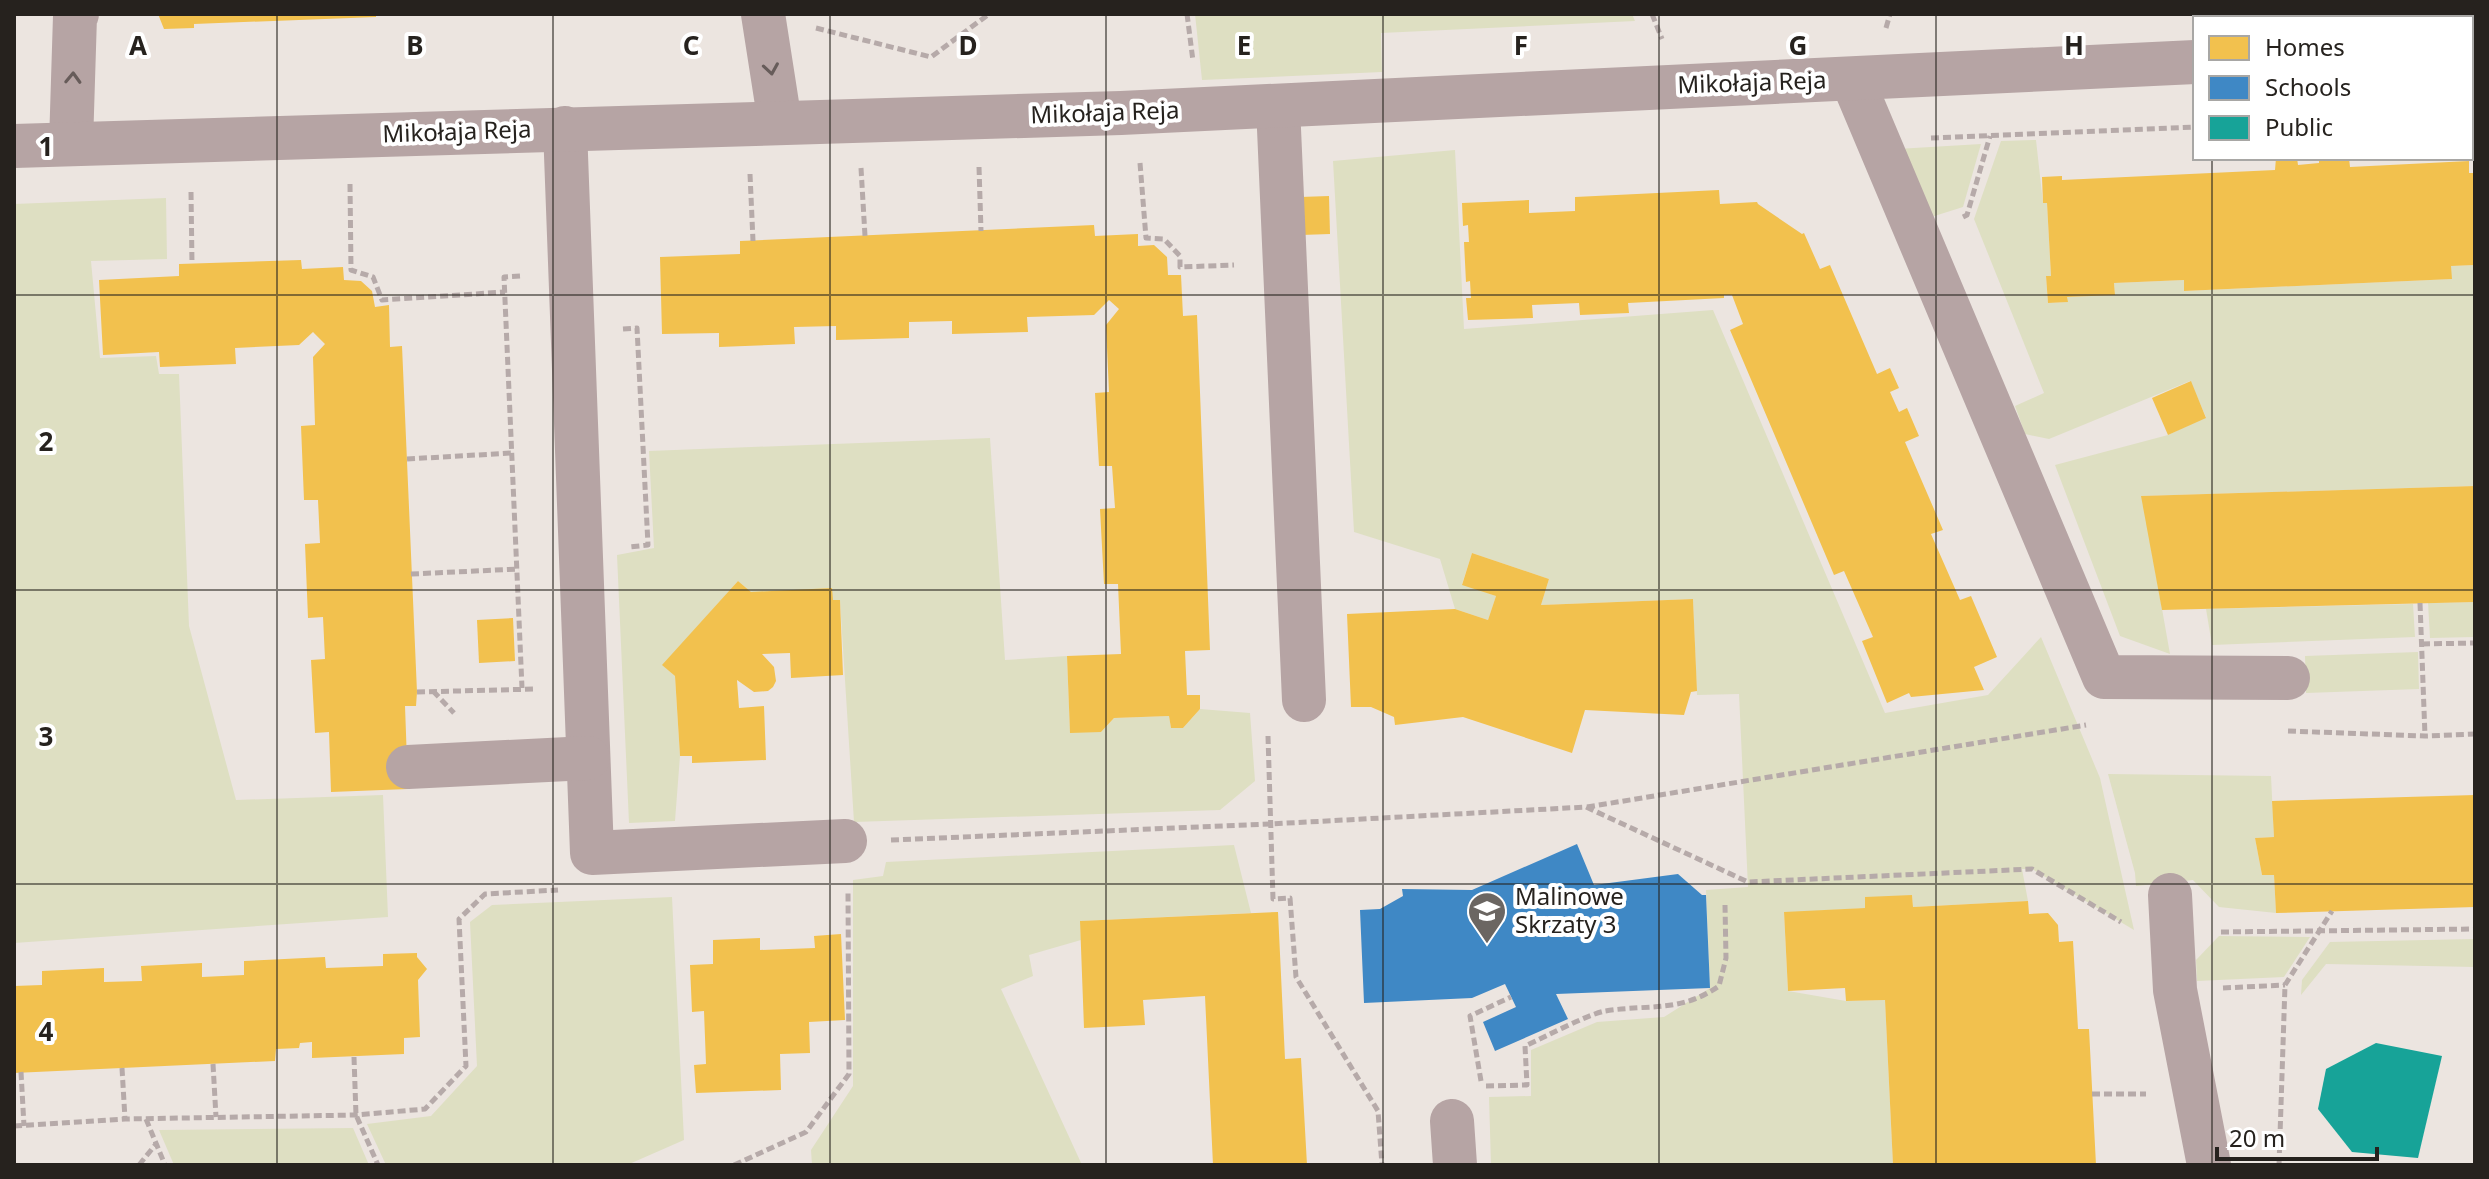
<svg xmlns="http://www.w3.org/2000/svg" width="2489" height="1179" font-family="'Noto Sans',sans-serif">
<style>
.grass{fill:#dedfc2}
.homes{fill:#f2c14e}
.schools{fill:#3f88c5}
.public{fill:#17a398}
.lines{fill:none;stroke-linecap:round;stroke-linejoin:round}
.path{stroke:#b6aaa9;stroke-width:5;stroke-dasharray:8 4;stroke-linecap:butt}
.minor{stroke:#b6a4a4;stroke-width:44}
.oneway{stroke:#675c5a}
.grid{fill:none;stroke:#26221e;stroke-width:2;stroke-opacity:0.55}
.labels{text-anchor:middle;stroke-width:8;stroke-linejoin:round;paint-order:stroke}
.street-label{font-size:24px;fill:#26221e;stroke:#fff}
.poi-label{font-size:24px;fill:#26221e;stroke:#fff;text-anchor:start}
.grid-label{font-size:26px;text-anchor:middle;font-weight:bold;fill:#26221e;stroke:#fff;stroke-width:8;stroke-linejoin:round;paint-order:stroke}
</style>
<rect width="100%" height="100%" fill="#ece5e0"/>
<g class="grass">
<polygon points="1195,14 1632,14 1635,21 1381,33 1382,72 1202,80"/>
<polygon points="2036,140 2043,203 2047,203 2051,276 2046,277 2048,303 2067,302 2067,297 2115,295 2114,283 2184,280 2185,291 2451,279 2451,266 2475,265 2475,486 2142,496 2170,654 2120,636 2055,465 2168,435 2206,417 2190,381 2049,439 2025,434 2015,406 2044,393 1974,219 2001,141"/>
<polygon points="1981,144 1963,207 1925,219 1897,149"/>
<polygon points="1455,150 1464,329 1713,310 1885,713 1988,695 2041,637 2100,778 2134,930 2032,869 2022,869 2028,901 1913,907 1912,895 1865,908 1784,913 1788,991 1846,1001 1885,1000 1893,1165 1491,1165 1489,1097 1531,1096 1531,1050 1597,1022 1664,1017 1710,988 1706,890 1748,887 1739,694 1697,695 1693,599 1541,605 1549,579 1472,553 1462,584 1496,596 1488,620 1455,609 1440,559 1354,532 1333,161"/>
<polygon points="166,198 167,259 91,261 100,358 156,356 159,374 179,374 189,626 236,800 383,795 388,917 14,943 14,204"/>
<polygon points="990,438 1005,660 1067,656 1070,732 1101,732 1114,718 1169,716 1171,728 1183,728 1200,709 1250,713 1255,781 1220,810 854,822 840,601 751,592 738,581 663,665 675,676 680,756 675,821 629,823 617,555 654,548 649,451"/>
<polygon points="2475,602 2475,637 2430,638 2428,603"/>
<polygon points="2413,604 2415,637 2212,645 2206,609"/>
<polygon points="2418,652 2419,689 2306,693 2305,656"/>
<polygon points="2108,774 2271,776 2274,837 2255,838 2262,875 2274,875 2276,913 2219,907 2193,880 2136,886 2135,873"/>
<polygon points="1234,845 1251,913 1080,921 1081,940 1029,955 1033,976 1001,989 1082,1165 812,1165 811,1150 853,1086 853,880 883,876 886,862"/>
<polygon points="672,897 684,1140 627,1165 386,1165 367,1124 431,1116 477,1066 470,922 492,905"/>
<polygon points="2219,936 2310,937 2284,977 2197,981 2196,960"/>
<polygon points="2475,939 2475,967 2326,964 2301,995 2302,980 2330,942"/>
<polygon points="353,1128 369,1165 174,1165 159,1130"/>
</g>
<g class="homes">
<polygon points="158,14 376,14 376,17 194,24 194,28 164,29"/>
<polygon points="2276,158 2297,158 2298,165 2319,163 2319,158 2349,158 2350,167 2469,161 2469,173 2475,173 2475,265 2451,266 2452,279 2184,291 2184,280 2114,283 2115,295 2067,297 2068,302 2048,303 2046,276 2051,276 2047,203 2043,203 2042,177 2062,176 2062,180 2275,170"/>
<polygon points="1719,190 1720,204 1757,202 1758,204 1802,234 1804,233 1820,269 1830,265 1877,374 1890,368 1899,388 1890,392 1899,412 1907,408 1919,436 1905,442 1943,530 1931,534 1960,600 1971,596 1997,657 1974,667 1984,690 1911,697 1909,693 1887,703 1862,641 1873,637 1844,571 1834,575 1730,330 1743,324 1732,295 1724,295 1724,298 1628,303 1629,313 1580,315 1579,303 1532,305 1533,318 1468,320 1466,298 1471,298 1470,281 1466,282 1464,242 1469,242 1468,225 1463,226 1462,203 1529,200 1529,213 1575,211 1575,197"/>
<polygon points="1329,196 1330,234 1301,235 1300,197"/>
<polygon points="1094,225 1095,236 1138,234 1138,246 1154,245 1167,257 1168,275 1181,275 1183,316 1197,315 1210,650 1185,651 1187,695 1200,695 1200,709 1183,728 1171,728 1169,716 1114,718 1101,732 1070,733 1067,656 1121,654 1118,584 1104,584 1100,509 1115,508 1112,466 1099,466 1095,393 1109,392 1106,325 1119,309 1109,300 1094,315 1027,317 1028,332 952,334 952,321 909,322 909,338 836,340 836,326 794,327 795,344 719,347 719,333 662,334 660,257 740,254 740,241"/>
<polygon points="301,260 302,269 343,267 344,280 361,281 372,291 375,307 389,305 390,347 402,346 417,692 416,706 405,706 408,789 331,792 329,732 315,733 311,660 325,659 323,617 308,618 305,544 320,543 318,500 304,500 301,426 315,425 313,357 325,344 313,332 299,345 235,348 236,364 160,367 159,352 103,355 99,280 179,276 179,264"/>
<polygon points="2191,381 2206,418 2168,435 2152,398"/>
<polygon points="2475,486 2475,602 2162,610 2141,496"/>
<polygon points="1472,553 1549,579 1541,605 1693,599 1697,691 1691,692 1684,715 1585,710 1572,753 1463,717 1395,725 1394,717 1371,707 1351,707 1347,614 1455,609 1488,620 1496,596 1462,585"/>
<polygon points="738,581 751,592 832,588 833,600 840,600 843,675 791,678 790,653 762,654 774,667 776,681 773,687 768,691 754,692 737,680 739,708 764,706 766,760 692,763 692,756 680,756 675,676 662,665"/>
<polygon points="513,618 515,661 479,663 477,620"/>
<polygon points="2475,795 2475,907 2276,913 2274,875 2262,875 2255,838 2274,837 2272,801"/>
<polygon points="1912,895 1913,907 2028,901 2029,914 2048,913 2058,925 2059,942 2073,941 2078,1029 2089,1029 2096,1165 1893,1165 1885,1000 1846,1001 1845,988 1788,991 1784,912 1865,908 1865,897"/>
<polygon points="1278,912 1285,1059 1301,1058 1307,1165 1213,1165 1205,996 1143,1000 1145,1025 1084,1028 1080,921"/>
<polygon points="841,934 845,1020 809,1022 810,1053 780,1054 781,1090 696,1093 694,1065 706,1064 704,1011 692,1012 690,965 713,964 713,940 760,938 760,950 815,948 814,936"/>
<polygon points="417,953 417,957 427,969 418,980 420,1037 404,1038 404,1054 312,1058 312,1042 300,1043 299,1048 276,1049 275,1061 14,1073 14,986 42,985 42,971 104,968 104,982 142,981 141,966 202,963 202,977 244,975 244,961 325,957 326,968 383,966 383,954"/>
</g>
<polygon class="schools" points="1577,844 1594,885 1678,874 1702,895 1706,895 1710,988 1556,994 1568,1019 1495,1051 1483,1022 1516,1007 1505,984 1472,998 1364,1003 1360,910 1380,909 1403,896 1402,889 1472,890"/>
<polygon class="public" points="2376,1043 2442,1056 2418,1158 2352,1152 2318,1109 2326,1069"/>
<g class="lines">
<g class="path">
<polyline points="1187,14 1193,61"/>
<polyline points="1652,14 1662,39"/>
<polyline points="816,28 931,57 989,14"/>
<polyline points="1886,28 1890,14"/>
<polyline points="2471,115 2475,115"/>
<polyline points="1931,138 2195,127"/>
<polyline points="1140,163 1146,238 1164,239 1180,256 1180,267 1234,265"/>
<polyline points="979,167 981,231"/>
<polyline points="861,168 865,236"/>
<polyline points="750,174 753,241"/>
<polyline points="350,184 351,270 373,277 382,300 505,292"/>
<polyline points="191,192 192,264"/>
<polyline points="1963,217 1967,215 1990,136"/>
<polyline points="520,276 504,277 522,688"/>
<polyline points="623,329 637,328 648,545 629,547"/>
<polyline points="407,459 512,453"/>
<polyline points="411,574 519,569"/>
<polyline points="2420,603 2425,736"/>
<polyline points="2422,644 2475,643"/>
<polyline points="433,691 454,713"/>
<polyline points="417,692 536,689"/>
<polyline points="2288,731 2425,736 2475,734"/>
<polyline points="1268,736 1273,899 1290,898 1296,977 1378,1111 1382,1165"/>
<polyline points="1587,807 2086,725"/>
<polyline points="891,840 1270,824 1586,807 1748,882 2032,869 2121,922"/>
<polyline points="2221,932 2475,929"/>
<polyline points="2223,988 2285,985"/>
<polyline points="354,1057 356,1115 378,1165"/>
<polyline points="213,1064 216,1117"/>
<polyline points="122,1068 125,1119"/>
<polyline points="21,1072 24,1126"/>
<polyline points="1481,1081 1470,1016 1511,997"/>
<path d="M1486,1086L1527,1085L1525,1046C1545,1037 1586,1015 1605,1011C1649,1004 1680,1013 1719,986L1726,958L1725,905"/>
<polyline points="2092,1094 2146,1094"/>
<polyline points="146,1119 165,1165"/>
<polyline points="14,1126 125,1119 356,1115 425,1109 466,1066 459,919 485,894 558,890"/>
<polyline points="139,1165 156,1144"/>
<polyline points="734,1165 806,1132 849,1074 848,892"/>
<polyline points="2279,1165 2285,985 2332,911"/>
</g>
<g class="minor">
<polyline points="763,14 780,123"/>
<polyline points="2471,49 2475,49"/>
<polyline points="1852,79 2104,677 2288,678"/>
<polyline points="1278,106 1304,700"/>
<polyline points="565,128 592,853 845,841"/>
<polyline points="71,144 75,16 77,14"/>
<polyline points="14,146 1121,113 2195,62"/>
<polyline points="408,767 588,758"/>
<polyline points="2170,895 2175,990 2209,1165"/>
<polyline points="1452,1121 1455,1165"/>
</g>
</g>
<defs><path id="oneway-chevron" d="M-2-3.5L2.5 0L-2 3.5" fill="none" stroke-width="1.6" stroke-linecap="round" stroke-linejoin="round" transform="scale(2)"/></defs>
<g class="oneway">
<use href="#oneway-chevron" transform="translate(771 69) rotate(81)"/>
<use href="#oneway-chevron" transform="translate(73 78) rotate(-88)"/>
</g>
<path class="grid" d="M277,14V1165M553,14V1165M830,14V1165M1106,14V1165M1383,14V1165M1659,14V1165M1936,14V1165M2212,14V18M2212,158V1165M14,295H2475M14,590H2475M14,884H2475"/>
<defs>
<symbol id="school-pin" viewBox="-11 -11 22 30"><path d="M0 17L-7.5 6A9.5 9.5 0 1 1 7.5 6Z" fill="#6b6662" stroke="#fff"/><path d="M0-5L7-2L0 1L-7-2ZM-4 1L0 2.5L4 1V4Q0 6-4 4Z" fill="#fff"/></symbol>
</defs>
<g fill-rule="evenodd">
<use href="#school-pin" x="1465" y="889" width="44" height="60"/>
</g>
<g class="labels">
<g class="street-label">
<text transform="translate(1752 83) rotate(-2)" y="8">Mikołaja Reja</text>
<text transform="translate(1105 113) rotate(-2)" y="8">Mikołaja Reja</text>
<text transform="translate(457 132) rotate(-2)" y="8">Mikołaja Reja</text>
</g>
<g class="poi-label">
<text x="1515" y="905">Malinowe<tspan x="1515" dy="28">Skrzaty 3</tspan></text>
</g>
</g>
<g class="grid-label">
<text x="138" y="55">A</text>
<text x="415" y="55">B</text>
<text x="691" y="55">C</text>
<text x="968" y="55">D</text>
<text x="1244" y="55">E</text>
<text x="1521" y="55">F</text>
<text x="1798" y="55">G</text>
<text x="2074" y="55">H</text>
<text x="46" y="156">1</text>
<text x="46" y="451">2</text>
<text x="46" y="746">3</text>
<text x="46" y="1041">4</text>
</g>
<rect width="2489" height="1179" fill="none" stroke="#26221e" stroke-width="32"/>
<rect x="2193" y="16" width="280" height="144" fill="#ffffff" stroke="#a8a7a5" stroke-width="2"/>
<rect x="2209" y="36" width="40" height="24" fill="#f2c14e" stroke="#a8a7a5" stroke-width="2"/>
<text x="2265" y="56" font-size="24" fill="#26221e">Homes</text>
<rect x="2209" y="76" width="40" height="24" fill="#3f88c5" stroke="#a8a7a5" stroke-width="2"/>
<text x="2265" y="96" font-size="24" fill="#26221e">Schools</text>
<rect x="2209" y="116" width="40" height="24" fill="#17a398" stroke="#a8a7a5" stroke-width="2"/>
<text x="2265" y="136" font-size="24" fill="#26221e">Public</text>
<path d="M2217 1147v12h160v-12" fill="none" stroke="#26221e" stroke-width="4"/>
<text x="2229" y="1147" font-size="24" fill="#26221e" stroke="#ffffff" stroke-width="6" paint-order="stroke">20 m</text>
</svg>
